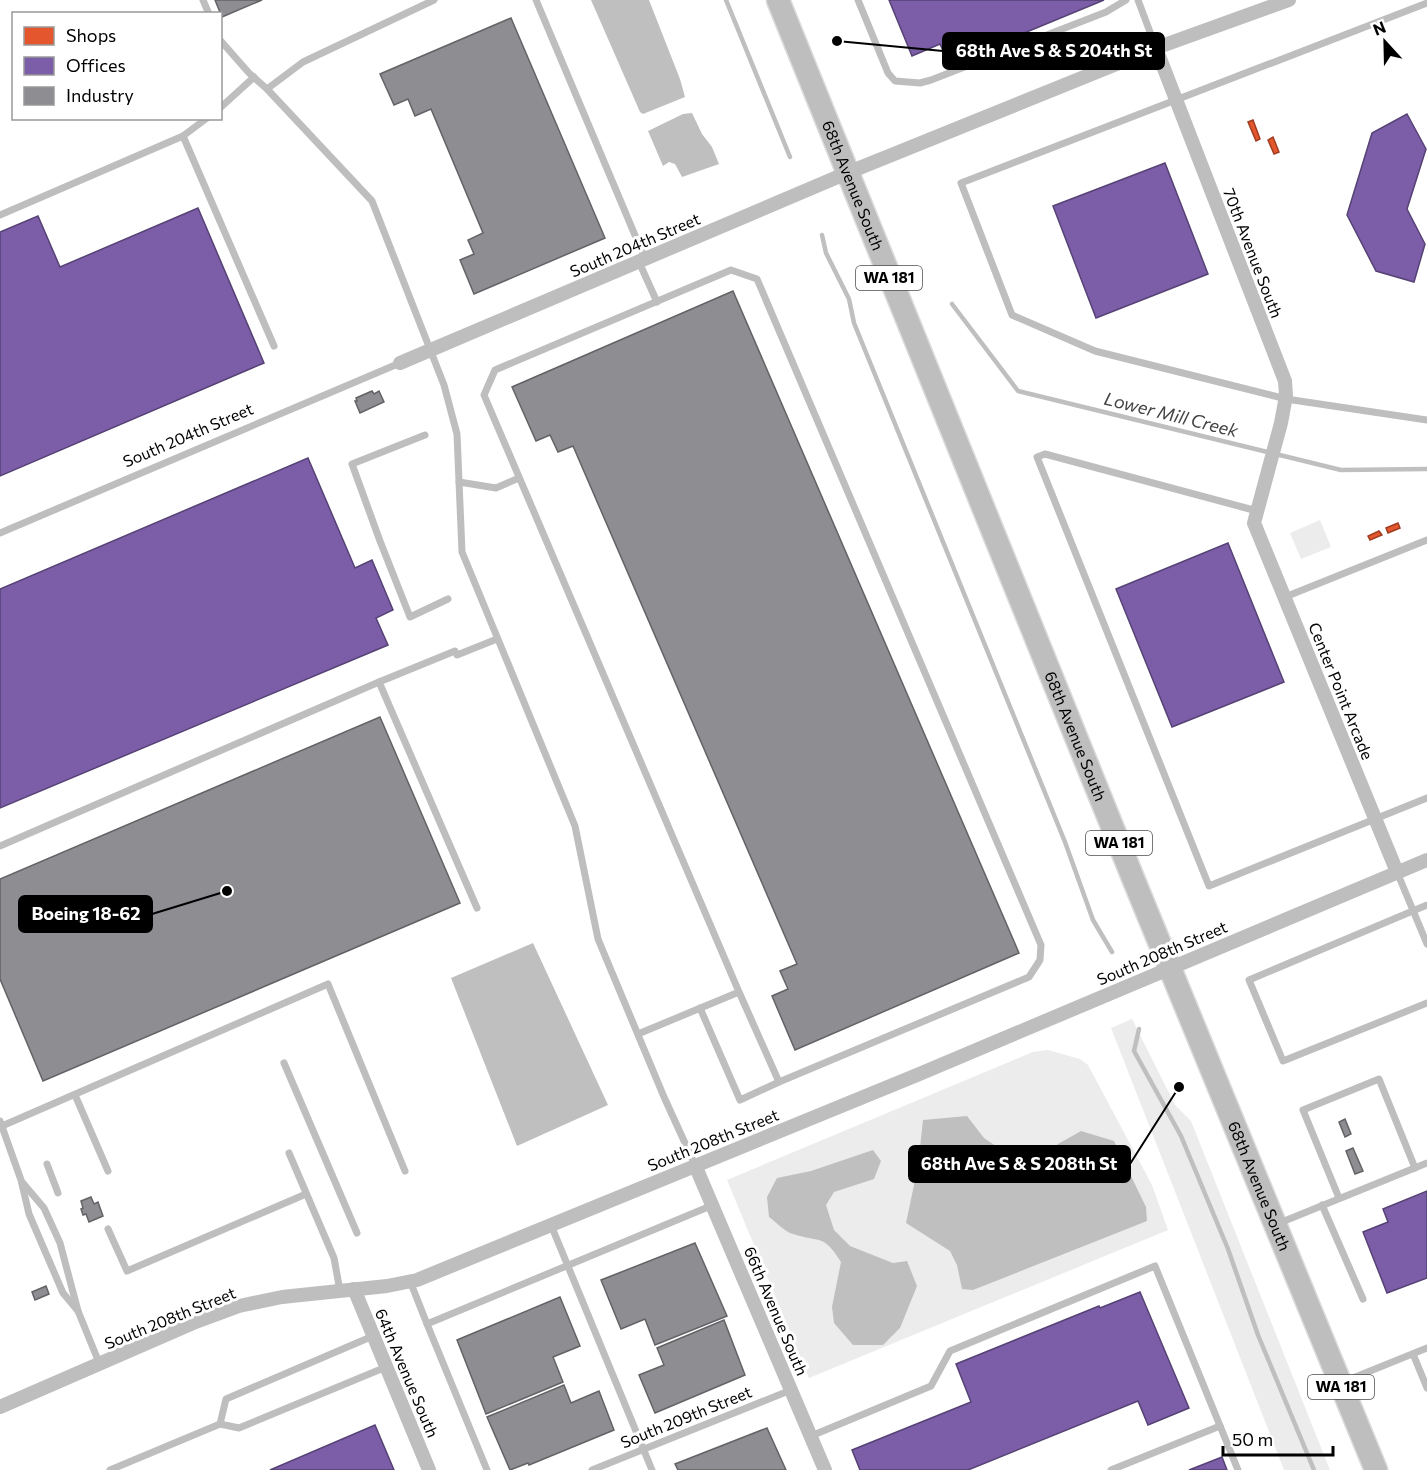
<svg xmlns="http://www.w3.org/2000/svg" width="1427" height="1470" font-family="Commissioner,sans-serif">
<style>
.green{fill:#ececec}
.water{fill:#bfbfbf}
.shops{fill:#e4572e;stroke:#a03d20;stroke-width:1.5}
.offices{fill:#7b5ea7;stroke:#564275;stroke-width:1.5}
.industry{fill:#8d8d92;stroke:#636366;stroke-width:1.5}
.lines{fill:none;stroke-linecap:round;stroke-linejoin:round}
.stream{stroke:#bfbfbf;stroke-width:4.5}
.primary-casing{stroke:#dbdbdb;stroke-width:25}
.service{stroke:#bebebe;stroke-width:7}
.minor{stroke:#bebebe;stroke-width:14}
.primary{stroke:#bebebe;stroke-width:22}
.labels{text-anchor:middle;stroke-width:6;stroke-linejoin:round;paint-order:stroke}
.shield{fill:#fff;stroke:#4c4c4c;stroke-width:1.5}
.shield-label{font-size:15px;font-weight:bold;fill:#000}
.street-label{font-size:16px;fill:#000;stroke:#fff}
.water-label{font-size:18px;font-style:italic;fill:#444;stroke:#fff}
.leader{fill:none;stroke:#000;stroke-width:2}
.callout-dot{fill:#000;stroke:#fff;stroke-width:2}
.callout{fill:#000;stroke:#000;stroke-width:2}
.callout-label{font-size:18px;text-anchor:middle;font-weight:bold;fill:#fff}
</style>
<rect width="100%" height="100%" fill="#fff"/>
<g class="green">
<polygon points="1320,520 1331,547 1301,559 1290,533"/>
<polygon points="1132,1019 1175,1105 1191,1121 1330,1470 1284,1470 1111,1028"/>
<polygon points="1048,1050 1080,1059 1088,1065 1152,1185 1168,1230 809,1378 727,1180 1033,1052"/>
</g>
<g class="water">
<polygon points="591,0 649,0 680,79 685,97 643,114 640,112"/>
<polygon points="692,113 702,134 712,147 719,164 682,177 675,164 669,162 663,166 648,131 683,114"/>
<polygon points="533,943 608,1105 517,1146 451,978"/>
<polygon points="967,1116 984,1138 1018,1161 1041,1161 1058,1144 1081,1131 1114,1141 1146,1207 1147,1221 973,1290 962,1289 957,1265 950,1251 906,1223 918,1166 923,1120"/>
<path d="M873,1150L881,1161L874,1179L834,1192L826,1205L834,1230L850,1246L893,1263L907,1261L917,1286L900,1328L883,1345H853L834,1323L832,1307L841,1262C823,1233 820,1243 793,1234C785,1232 776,1222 769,1217L767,1197L777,1178L811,1171Z"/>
</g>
<g class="shops">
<polygon points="1253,120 1260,139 1256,141 1248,122"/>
<polygon points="1273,137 1279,152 1274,154 1268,140"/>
<polygon points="1398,523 1400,528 1388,533 1386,528"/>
<polygon points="1379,531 1382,535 1370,540 1368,536"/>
</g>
<g class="offices">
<polygon points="889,0 1104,0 949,64 940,44 912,56"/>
<polygon points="1407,114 1426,149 1407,209 1425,244 1414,282 1376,271 1347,215 1372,133"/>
<polygon points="1165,163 1208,274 1096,318 1053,206"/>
<polygon points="198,208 264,363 0,476 0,232 38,216 60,267"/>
<polygon points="308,458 355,568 372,560 393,610 376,618 388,645 0,808 0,589"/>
<polygon points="1228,543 1284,682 1172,727 1116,589"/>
<polygon points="1427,1191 1427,1278 1387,1293 1363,1232 1388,1222 1383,1209"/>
<polygon points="1140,1292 1189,1408 1148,1425 1138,1401 968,1470 860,1470 852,1450 971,1402 956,1364 1099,1306 1100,1308"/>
<polygon points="375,1425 394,1470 270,1470"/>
<polygon points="1222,1457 1227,1470 1189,1470"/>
</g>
<g class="industry">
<polygon points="215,0 262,0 222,17"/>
<polygon points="511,18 605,238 474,294 460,260 474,254 468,240 483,233 431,109 415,116 408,99 394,105 380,74"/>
<polygon points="733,291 1019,953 795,1050 772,996 788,989 780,971 797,964 573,446 558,452 550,435 536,441 512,387"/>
<polygon points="372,391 374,394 379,391 384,402 360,413 355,401 357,401 356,398"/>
<polygon points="380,717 460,903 43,1081 0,979 0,879"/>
<polygon points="1345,1119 1351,1134 1345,1137 1339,1122"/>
<polygon points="1353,1148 1363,1171 1355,1174 1346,1151"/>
<polygon points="91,1197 94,1204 98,1202 103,1216 89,1222 86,1214 83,1215 81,1209 83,1208 81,1201"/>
<polygon points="695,1243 727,1316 655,1345 645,1319 621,1329 601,1280"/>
<polygon points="46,1286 49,1294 35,1300 32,1292"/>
<polygon points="560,1297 580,1346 553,1357 563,1382 486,1414 457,1340"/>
<polygon points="724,1320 745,1375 655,1413 639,1375 664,1365 657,1348"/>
<polygon points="564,1385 571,1403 599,1391 614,1430 529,1465 528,1463 510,1470 487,1417"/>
<polygon points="767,1428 786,1470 678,1470 675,1464"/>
</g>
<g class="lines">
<g class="stream">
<polyline points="726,0 790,157"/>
<polyline points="822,235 826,253 849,299 854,323 1065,842 1093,920 1112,952"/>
<polyline points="952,304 1018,391 1341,470 1427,469"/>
<polyline points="1139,1029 1134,1051 1181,1136 1228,1249 1258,1335 1314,1470"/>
</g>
<defs>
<g id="primary">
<path id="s1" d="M778,0L1135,883L1376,1470"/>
</g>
</defs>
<use href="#primary" class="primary-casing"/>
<g class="service">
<polyline points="203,0 209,14"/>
<polyline points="536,0 645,259"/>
<polyline points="858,0 888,73 895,81 920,83 931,80 1106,12 1126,0"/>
<polyline points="1138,0 1156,48"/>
<polyline points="1427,3 961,183 1012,315 1095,351 1286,399 1427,420"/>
<polyline points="220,40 249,73 267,89 372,201 444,385 457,434 462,552 575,826 598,939 664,1097 695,1165"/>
<polyline points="267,89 303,62 434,0"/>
<polyline points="220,108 254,77"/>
<polyline points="183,136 274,346"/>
<polyline points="0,215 183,136 207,118"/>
<polyline points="639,262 657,302"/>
<polyline points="425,435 352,464 380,541 410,617 448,599"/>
<polyline points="459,482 496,488 519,478"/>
<polyline points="1257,511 1045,454 1037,457 1209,886 1427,798"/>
<polyline points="0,533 400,363"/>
<polyline points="1285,597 1427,540"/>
<polyline points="457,655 497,639"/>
<polyline points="379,682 477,908"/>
<polyline points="0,846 379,682 455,651"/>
<polyline points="1397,872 1427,944"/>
<polyline points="1427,905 1249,980 1283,1061 1427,1003"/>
<polyline points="700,1008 740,1100 779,1082"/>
<polyline points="638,1034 739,992 779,1082 1029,977 1040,960 1041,945 757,279 731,270 495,370 484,395 739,992"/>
<polyline points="284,1063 357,1233"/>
<polyline points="75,1095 108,1171"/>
<polyline points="0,1121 21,1180 29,1214 63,1293 78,1311"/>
<polyline points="2,1126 328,984 405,1171"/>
<polyline points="289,1153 334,1258 340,1291"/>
<polyline points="47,1164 58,1193"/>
<polyline points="22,1182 44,1208 60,1243 78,1311 100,1365"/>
<polyline points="1339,1198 1303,1110 1379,1079 1415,1168"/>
<polyline points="1322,1205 1363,1299"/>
<polyline points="1277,1224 1427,1163"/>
<polyline points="551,1225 652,1470"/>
<polyline points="108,1229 127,1271 306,1194"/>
<polyline points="410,1281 427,1324"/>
<polyline points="373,1336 226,1399 220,1424 239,1428 386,1367"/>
<polyline points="1413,1354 1427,1388"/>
<polyline points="1343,1382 1427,1348"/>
<polyline points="811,1436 931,1386 950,1351 1155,1266 1238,1470"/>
<polyline points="110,1470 220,1424"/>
<polyline points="487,1470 427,1324 713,1205"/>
<polyline points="592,1470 791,1390"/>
<polyline points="1111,1470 1220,1426"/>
</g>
<g class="minor">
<polyline points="1156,48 1285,381 1286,396 1281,423 1254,523 1397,872"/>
<polyline points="400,363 847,173 1156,48 1289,0"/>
<polyline points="695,1165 825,1470"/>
<polyline points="354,1289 429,1470"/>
<polyline points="0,1407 193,1323 239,1306 282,1297 387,1286 417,1280 917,1075 1427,860"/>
</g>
<use href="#primary" class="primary"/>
</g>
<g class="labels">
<g class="shield">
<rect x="856" y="266" width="66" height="24" rx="4.5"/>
<rect x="1086" y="831" width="66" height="24" rx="4.5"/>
<rect x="1308" y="1375" width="66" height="24" rx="4.5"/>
</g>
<g class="shield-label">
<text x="889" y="283">WA 181</text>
<text x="1119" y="848">WA 181</text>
<text x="1341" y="1392">WA 181</text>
</g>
<g class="street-label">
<text dy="6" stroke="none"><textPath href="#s1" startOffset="200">68th Avenue South</textPath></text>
<text transform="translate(635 245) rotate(-23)" y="6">South 204th Street</text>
<text transform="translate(1253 253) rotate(69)" y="6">70th Avenue South</text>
<text transform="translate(188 435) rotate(-23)" y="6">South 204th Street</text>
<text transform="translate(1341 691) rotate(68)" y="6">Center Point Arcade</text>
<text dy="6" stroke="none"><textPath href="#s1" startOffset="794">68th Avenue South</textPath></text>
<text transform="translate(1162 953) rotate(-23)" y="6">South 208th Street</text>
<text transform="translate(713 1140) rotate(-22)" y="6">South 208th Street</text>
<text dy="6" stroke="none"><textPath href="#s1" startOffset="1280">68th Avenue South</textPath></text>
<text transform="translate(776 1311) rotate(67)" y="6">66th Avenue South</text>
<text transform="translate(170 1318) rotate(-22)" y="6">South 208th Street</text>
<text transform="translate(407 1373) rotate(67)" y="6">64th Avenue South</text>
<text transform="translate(686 1417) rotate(-22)" y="6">South 209th Street</text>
</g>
<g class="water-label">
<text transform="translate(1171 415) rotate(14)" y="6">Lower Mill Creek</text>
</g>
</g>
<path class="leader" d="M837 41L943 51M227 891L152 914M1179 1087L1130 1164"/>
<g class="callout-dot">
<circle cx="837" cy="41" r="6"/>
<circle cx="227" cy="891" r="6"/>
<circle cx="1179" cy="1087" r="6"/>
</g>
<g class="callout">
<rect x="943" y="33" width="221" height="36" rx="6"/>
<rect x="19" y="896" width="133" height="36" rx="6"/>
<rect x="909" y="1146" width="221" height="36" rx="6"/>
</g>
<g class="callout-label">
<text x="1054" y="57">68th Ave S &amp; S 204th St</text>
<text x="86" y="920">Boeing 18-62</text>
<text x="1019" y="1170">68th Ave S &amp; S 208th St</text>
</g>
<rect x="12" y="12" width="210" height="108" fill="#ffffff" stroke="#999999" stroke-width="1.5"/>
<rect x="24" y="27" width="30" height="18" fill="#e4572e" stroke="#999999" stroke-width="1.5"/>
<text x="66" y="42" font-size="18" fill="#000000">Shops</text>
<rect x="24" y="57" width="30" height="18" fill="#7b5ea7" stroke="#999999" stroke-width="1.5"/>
<text x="66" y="72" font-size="18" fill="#000000">Offices</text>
<rect x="24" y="87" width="30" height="18" fill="#8d8d92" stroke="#999999" stroke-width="1.5"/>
<text x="66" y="102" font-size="18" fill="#000000">Industry</text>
<g transform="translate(1385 42) rotate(338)" stroke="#ffffff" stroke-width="4.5" paint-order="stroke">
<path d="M0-4.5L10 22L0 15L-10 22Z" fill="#000000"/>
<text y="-9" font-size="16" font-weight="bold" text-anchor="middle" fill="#000000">N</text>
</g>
<path d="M1223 1446v9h110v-9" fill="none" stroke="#000000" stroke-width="3"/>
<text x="1232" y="1446" font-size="18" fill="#000000" stroke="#ffffff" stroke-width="4.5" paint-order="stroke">50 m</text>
</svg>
